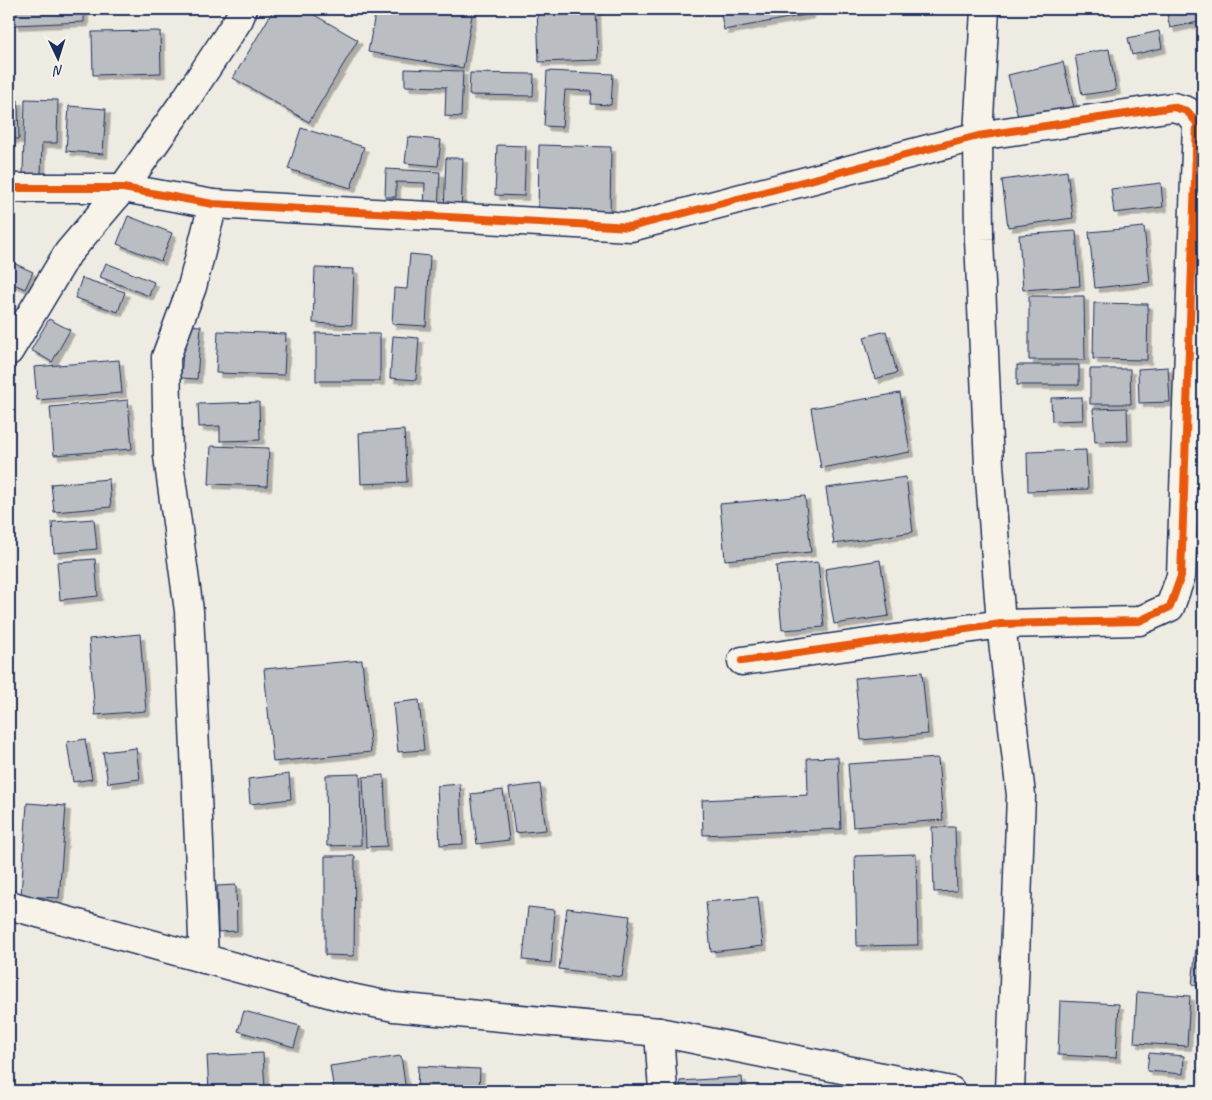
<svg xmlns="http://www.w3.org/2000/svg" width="1212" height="1100" font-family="Caveat,sans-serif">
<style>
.building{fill:#babdc2;stroke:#1b2f5e;filter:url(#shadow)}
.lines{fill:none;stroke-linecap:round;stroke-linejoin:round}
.minor-casing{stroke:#1b2f5e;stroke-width:31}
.minor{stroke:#f7f3e8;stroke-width:28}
.cycleway-casing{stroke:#f7f3e8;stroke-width:11}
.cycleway{stroke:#e8590c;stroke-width:8}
</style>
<defs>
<filter id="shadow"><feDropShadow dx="4.5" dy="4.5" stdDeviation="0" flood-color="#0004"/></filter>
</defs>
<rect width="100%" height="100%" fill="#eeebe2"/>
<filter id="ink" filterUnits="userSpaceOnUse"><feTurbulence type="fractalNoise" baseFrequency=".02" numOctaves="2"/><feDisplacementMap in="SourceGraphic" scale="10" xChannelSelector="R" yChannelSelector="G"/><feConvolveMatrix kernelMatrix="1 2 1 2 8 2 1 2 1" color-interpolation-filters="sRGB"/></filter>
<g filter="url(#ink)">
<g class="building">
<polygon points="13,9 84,9 84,22 14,25"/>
<polygon points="274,9 304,9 358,40 309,122 233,78"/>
<polygon points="376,9 473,9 463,68 368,52"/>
<polygon points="537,9 596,9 598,60 539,62"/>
<polygon points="720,9 810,9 810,14 724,30"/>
<polygon points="1166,9 1203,9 1203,21 1170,28"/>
<polygon points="160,31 161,73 93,75 92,32"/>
<polygon points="1159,31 1162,48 1132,55 1128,38"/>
<polygon points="1109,49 1116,90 1082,95 1075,55"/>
<polygon points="1063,62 1075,112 1020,125 1008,75"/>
<polygon points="405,69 463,71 461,117 445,116 446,87 405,86"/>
<polygon points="547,71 613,74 611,105 591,104 592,91 565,90 562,127 544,126"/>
<polygon points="470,73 534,74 533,96 469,95"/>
<polygon points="25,99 58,100 57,143 42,143 41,174 23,174"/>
<polygon points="9,100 18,100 19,139 9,139 9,174"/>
<polygon points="69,106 106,109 103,154 66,151"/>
<polygon points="301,128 364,147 351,188 288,169"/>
<polygon points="408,137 441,140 438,166 405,163"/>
<polygon points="497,145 526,146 524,196 495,195"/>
<polygon points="539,145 611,147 610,217 538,216"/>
<polygon points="446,158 463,158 461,214 444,213"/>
<polygon points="386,169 440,172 438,209 424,209 425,183 396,182 396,197 385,197"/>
<polygon points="1067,171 1073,218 1008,227 1002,180"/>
<polygon points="1161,183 1163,207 1114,213 1111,189"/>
<polygon points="128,216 172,233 161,261 117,244"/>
<polygon points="1144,227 1150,282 1095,288 1089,232"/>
<polygon points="1076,231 1080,286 1023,290 1019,235"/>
<polygon points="410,254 430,256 426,326 392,324 394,288 407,289"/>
<polygon points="9,261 33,272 25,289 9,282"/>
<polygon points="106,263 154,282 149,296 100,277"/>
<polygon points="315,268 354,269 352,325 313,323"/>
<polygon points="82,278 125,292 118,312 75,298"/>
<polygon points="1029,296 1084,296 1085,360 1029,360"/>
<polygon points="1094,303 1148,304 1147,360 1093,359"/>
<polygon points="49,319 70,330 52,362 31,350"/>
<polygon points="185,325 201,326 197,379 181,378"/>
<polygon points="218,331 286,334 284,375 216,373"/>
<polygon points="886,331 897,373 875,379 864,337"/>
<polygon points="316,333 380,334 380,381 316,381"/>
<polygon points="393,336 419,338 416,380 390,378"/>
<polygon points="119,360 122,393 37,400 34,367"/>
<rect x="1017" y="365" width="62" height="20"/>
<polygon points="1168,367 1170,402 1139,403 1138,369"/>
<polygon points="1090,369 1130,369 1131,404 1090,404"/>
<polygon points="900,393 910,452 821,468 811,408"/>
<polygon points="1082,397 1083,420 1052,421 1051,398"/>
<polygon points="128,400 132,449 54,455 50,407"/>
<polygon points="259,402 260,440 220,441 220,426 199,427 198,404"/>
<polygon points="1127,408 1128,441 1095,442 1093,409"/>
<polygon points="404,430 407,482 361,484 359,433"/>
<polygon points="211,446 269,448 267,486 209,484"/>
<polygon points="1086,450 1088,489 1028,491 1027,452"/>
<polygon points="906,477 913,532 834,544 826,488"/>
<polygon points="109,479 111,507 54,512 51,484"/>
<polygon points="805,496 811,552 725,560 720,504"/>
<polygon points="94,519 97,549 54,553 52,522"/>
<polygon points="95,559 98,596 60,600 57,562"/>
<polygon points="880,560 889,616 834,624 825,569"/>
<polygon points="818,562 824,627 782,630 776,566"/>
<polygon points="1200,572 1203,572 1203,590 1199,590"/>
<polygon points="140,634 146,711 95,715 89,639"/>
<polygon points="362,660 371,752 273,762 264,669"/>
<polygon points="922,672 928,734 861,740 855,678"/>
<polygon points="419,700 424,750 398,752 393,703"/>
<polygon points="85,739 92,779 73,782 67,742"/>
<polygon points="136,748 140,779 108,783 103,752"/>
<polygon points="838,757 841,829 703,835 702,800 808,795 807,758"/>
<polygon points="938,758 943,820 853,827 848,764"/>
<polygon points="289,774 291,799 250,804 248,779"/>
<polygon points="360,774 361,845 327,846 326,775"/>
<polygon points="384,775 387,846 366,847 363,777"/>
<polygon points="460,784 463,844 440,845 437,786"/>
<polygon points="540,784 546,830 515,833 509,788"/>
<polygon points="503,790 509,840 477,844 471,794"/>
<polygon points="27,803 66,806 59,898 21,896"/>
<polygon points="1203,825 1203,908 1196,907"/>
<polygon points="932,827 955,827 957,891 934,892"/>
<polygon points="916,854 918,945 857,946 855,856"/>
<polygon points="325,856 355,856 354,956 325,955"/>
<polygon points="236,885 237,931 218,932 217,886"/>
<polygon points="758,897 763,946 711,952 706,902"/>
<polygon points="528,907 555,910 551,963 523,960"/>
<polygon points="567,908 630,916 622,977 559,969"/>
<polygon points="1199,919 1203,920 1203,986 1192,985"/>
<polygon points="1137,992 1190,996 1187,1046 1134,1043"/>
<polygon points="1060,1001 1119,1004 1116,1058 1058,1055"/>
<polygon points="244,1011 300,1026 294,1047 238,1031"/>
<polygon points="263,1053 265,1091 209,1091 207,1056"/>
<polygon points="1149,1053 1184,1056 1183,1074 1147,1071"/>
<polygon points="401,1056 406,1091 334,1091 330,1066"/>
<polygon points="418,1066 480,1069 479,1091 417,1091"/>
<polygon points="742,1077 743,1091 680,1091 680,1081"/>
<polygon points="629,1085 629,1091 605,1091 605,1087"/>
</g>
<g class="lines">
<defs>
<g id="minor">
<polyline points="985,9 978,136 979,239 989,465 1001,624 1021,795 1010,1091"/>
<polyline points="9,188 123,188 213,204 631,227 978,136 1173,107 1187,111 1197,123 1181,576 1170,607 1139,621 1001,624 742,661"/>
<polyline points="9,351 68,253 123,188 186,99 239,19 243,9"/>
<polyline points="9,905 336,995 394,1007 659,1032 951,1091"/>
<polyline points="204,959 189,611 168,456 166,357 192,287 213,204"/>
<polyline points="659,1032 663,1091"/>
</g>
</defs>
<use href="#minor" class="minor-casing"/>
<use href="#minor" class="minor"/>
<defs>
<polyline id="cycleway" points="9,188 123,188 213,204 631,227 978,136 1173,107 1187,111 1197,123 1181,576 1170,607 1139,621 1001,624 742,661"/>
</defs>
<use href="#cycleway" class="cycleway-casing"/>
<use href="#cycleway" class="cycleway"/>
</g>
</g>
<rect width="1212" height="1100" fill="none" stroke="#f7f3e8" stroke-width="30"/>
<rect x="15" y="15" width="1182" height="1070" fill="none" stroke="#1b2f5e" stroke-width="2" filter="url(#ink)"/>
<g transform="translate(58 58) rotate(176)" stroke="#f7f3e8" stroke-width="4" paint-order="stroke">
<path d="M0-4L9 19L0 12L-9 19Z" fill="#1b2f5e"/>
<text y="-8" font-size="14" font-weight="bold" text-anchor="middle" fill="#1b2f5e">N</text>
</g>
</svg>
